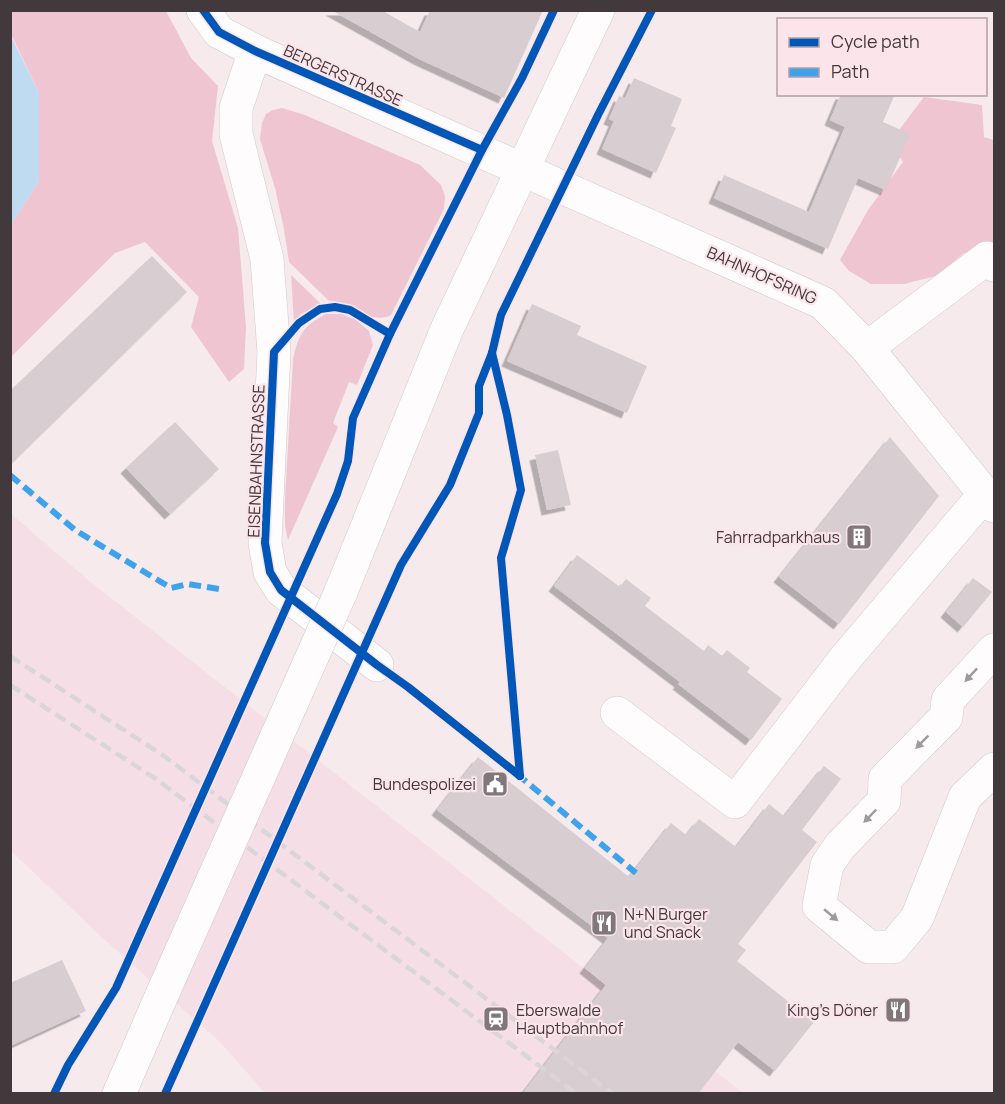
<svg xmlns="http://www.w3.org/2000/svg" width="1005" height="1104" font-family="Manrope,sans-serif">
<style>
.built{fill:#f5dee5}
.green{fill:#efc5d2}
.water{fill:#bedbf2}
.building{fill:#d8cdd0;filter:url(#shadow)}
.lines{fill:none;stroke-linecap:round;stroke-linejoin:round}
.minor-casing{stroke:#d3c8cb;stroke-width:34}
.major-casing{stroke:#d3c8cb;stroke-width:34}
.minor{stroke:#fefcfc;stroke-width:33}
.major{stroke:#fefcfc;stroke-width:33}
.rail{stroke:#dad6d8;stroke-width:4.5;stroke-dasharray:12 6;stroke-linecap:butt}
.major-bridge-casing{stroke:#d3c8cb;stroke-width:34;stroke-linecap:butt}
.major-bridge{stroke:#fefcfc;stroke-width:33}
.quiet{stroke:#3fa3ec;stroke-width:6;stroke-dasharray:12 6;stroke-linecap:butt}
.cycleway-casing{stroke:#fce4eb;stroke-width:11}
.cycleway{stroke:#0057b8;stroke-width:8}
.oneway{fill:#a09a9c}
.labels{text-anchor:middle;stroke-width:4.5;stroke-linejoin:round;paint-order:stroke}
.street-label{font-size:16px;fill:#42393c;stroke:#fce4eb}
.poi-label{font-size:16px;fill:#42393c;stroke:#fce4eb;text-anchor:end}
</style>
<defs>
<filter id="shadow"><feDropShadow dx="-5.5" dy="5.5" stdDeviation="0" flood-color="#0004"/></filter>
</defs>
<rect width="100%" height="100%" fill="#f6eaed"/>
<polygon class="built" points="10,513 88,580 743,1093 265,1093 220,1042 107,942 11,851"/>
<g class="green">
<polygon points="11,11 166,11 191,58 218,86 212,141 238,228 246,327 244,369 229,382 191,327 199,297 145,242 115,253 11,357 11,225 39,181 39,93 11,34"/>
<polygon points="924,97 982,105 984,137 994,140 994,247 964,253 936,276 904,284 871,284 849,271 840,260 868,210 903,162 890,142"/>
<path d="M282,108L305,115L420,165L441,185L445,196L444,209L391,315C369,326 351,299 329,301L289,262L284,229L275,188L260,139L262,123L266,114L273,110Z"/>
<polygon points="291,275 321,304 301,314 294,322"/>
<path d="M326,314H341L355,319L369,331L373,345L357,385L349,382L333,423L338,427L288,540L285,526V497L293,360C298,335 303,326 326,314Z"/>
</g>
<polygon class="water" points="10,34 39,93 39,181 11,225"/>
<g class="building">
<polygon points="331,10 381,10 420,32 430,10 543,10 504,98 419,59"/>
<polygon points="634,78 682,99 671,126 676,128 656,173 602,149 614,121 609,119 619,96 625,98"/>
<polygon points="841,94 895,94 883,122 910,134 886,190 858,178 828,249 714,198 724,175 809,212 845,127 830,120"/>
<polygon points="152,256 187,292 10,465 10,391"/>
<polygon points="532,304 581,326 577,335 647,366 627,413 507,361"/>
<polygon points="175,422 219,469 170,514 126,468"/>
<polygon points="890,437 939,496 839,624 779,577"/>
<polygon points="558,450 571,505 547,510 535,455"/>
<polygon points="577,555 620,587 626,579 651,598 645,606 704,651 708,645 722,656 727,650 750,668 747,672 782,699 751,740 678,684 680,682 554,586"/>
<polygon points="973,578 992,592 963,627 946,612"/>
<polygon points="478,757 629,877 671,823 686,835 699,819 736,847 769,804 784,816 824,766 841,779 802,830 817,842 738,944 746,950 737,961 814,1022 775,1071 738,1042 698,1094 522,1094 606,985 585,968 608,938 437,810"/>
<polygon points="62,960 86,1011 10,1046 10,983"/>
</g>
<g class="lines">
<defs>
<g id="minor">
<polyline points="203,10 219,32 255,51 823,303 867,348 994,506"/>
<polyline points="255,51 236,108 236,134 267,259 274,352 265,543 270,572 281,590 377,665"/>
<polyline points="867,348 987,258 994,265"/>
<polyline points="994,650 948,700 946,717 885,779 884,801 840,846 827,865 819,906 869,947 893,947 917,918 965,797 994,769"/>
<polyline points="617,713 735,802 844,660 984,495"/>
</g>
<g id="major">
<polyline points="340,594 447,329 598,10"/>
<polyline points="119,1094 161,997"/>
</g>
</defs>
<use href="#minor" class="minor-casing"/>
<use href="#major" class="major-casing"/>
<use href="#minor" class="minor"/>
<use href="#major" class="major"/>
<g class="rail">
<polyline points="10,656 164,756 613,1094"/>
<polyline points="10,685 156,779 577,1094"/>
</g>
<defs>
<polyline id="major-bridge" points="161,997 340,594"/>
</defs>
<use href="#major-bridge" class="major-bridge-casing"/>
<use href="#major-bridge" class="major-bridge"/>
<g class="quiet">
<polyline points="10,475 75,530 171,588 188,584 219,589"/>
<polyline points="517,774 636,873"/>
</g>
<defs>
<g id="cycleway">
<polyline points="203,10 219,32 255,51 482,150"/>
<polyline points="390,334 350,310 335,307 320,309 299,323 274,352 265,543 270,572 281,590 377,665 408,687 520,776"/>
<polyline points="492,353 507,415 521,490 501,558 520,776"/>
<polyline points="54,1094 68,1065 116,988 337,494 348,461 353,418 390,334 482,150 522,78 554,10"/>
<polyline points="165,1094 401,565 450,485 479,413 479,386 492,353 501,315 598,115 652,10"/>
</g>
</defs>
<use href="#cycleway" class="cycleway-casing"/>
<use href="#cycleway" class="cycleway"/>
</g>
<defs><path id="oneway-solid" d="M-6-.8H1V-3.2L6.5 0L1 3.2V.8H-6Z" transform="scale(1.5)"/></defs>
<g class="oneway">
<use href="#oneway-solid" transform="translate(971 675) rotate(133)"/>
<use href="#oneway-solid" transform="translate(922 742) rotate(135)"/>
<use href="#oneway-solid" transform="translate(870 816) rotate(134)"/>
<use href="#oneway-solid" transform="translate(831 915) rotate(40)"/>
</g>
<defs>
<symbol id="building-square" viewBox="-11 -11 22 22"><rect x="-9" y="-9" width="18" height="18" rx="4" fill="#81777a" stroke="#fce4eb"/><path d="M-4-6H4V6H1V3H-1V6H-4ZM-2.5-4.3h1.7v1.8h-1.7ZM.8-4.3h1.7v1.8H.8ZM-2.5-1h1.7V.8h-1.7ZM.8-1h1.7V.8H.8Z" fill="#fff"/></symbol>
<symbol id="civic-square" viewBox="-11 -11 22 22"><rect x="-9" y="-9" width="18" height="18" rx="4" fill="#81777a" stroke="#fce4eb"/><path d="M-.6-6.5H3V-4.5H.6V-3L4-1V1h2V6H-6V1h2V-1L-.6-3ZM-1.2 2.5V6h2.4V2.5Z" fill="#fff"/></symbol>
<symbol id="restaurant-square" viewBox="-11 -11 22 22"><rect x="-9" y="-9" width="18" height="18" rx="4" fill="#81777a" stroke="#fce4eb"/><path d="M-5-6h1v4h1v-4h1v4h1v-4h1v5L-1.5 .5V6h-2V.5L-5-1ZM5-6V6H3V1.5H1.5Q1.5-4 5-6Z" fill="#fff"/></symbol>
<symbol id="station-square" viewBox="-11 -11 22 22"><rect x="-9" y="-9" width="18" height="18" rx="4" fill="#81777a" stroke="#fce4eb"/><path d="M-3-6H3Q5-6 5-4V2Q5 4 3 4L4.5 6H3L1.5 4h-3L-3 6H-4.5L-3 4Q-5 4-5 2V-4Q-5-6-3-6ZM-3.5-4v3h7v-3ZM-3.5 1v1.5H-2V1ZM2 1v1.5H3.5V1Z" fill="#fff"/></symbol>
</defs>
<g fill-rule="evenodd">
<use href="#building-square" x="844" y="522" width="30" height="30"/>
<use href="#civic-square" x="480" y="769" width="30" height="30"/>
<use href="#restaurant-square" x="589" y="908" width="30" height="30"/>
<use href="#restaurant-square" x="883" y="995" width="30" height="30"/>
<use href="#station-square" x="481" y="1004" width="30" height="30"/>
</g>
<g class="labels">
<g class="street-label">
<text transform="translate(343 75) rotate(24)" y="6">BERGERSTRASSE</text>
<text transform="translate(762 275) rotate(24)" y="6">BAHNHOFSRING</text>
<text transform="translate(256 461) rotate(-88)" y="6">EISENBAHNSTRASSE</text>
</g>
<g class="poi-label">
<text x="840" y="543">Fahrradparkhaus</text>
<text x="476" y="790">Bundespolizei</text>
<text x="624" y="920" text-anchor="start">N+N Burger<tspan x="624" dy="18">und Snack</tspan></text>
<text x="516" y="1016" text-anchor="start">Eberswalde<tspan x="516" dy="18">Hauptbahnhof</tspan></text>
<text x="878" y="1016">King's Döner</text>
</g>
</g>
<rect width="1005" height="1104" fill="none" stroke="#42393c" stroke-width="24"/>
<rect x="777" y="18" width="210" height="78" fill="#fce4eb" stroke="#b2a0a5" stroke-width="1.5"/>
<rect x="789" y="38" width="30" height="9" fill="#0057b8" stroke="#b2a0a5" stroke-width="1.5"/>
<text x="831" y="48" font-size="18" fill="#42393c">Cycle path</text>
<rect x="789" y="68" width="30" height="9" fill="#3fa3ec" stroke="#b2a0a5" stroke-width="1.5"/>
<text x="831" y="78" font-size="18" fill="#42393c">Path</text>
</svg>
